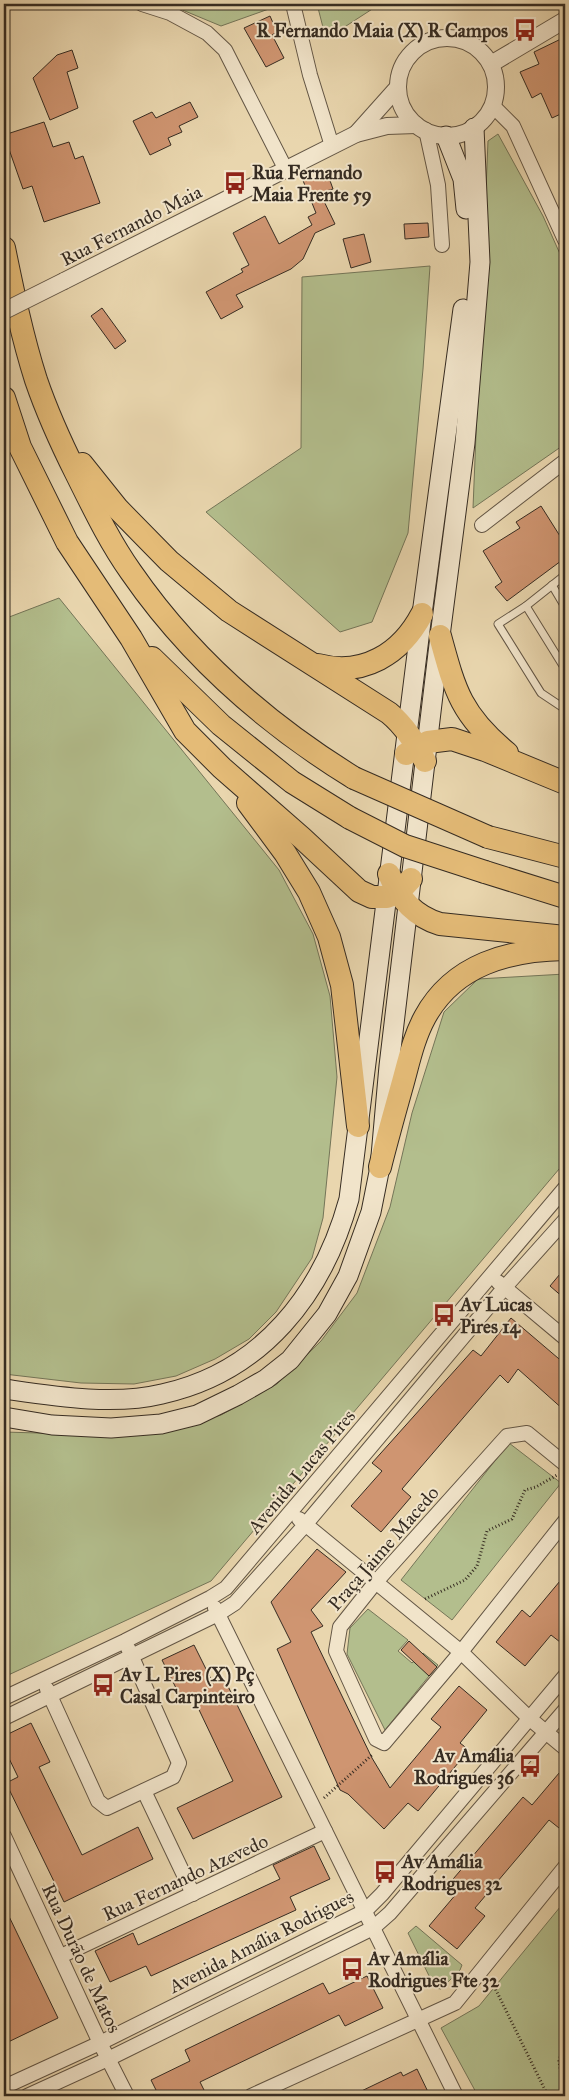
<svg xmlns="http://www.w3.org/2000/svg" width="569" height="2100" font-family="'IM FELL Great Primer',serif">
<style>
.green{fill:#b3be8d;stroke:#747558}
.building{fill:#cf9571;stroke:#362c22}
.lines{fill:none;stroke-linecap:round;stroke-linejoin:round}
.service-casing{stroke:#635645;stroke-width:9}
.minor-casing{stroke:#635645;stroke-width:16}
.tertiary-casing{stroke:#635645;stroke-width:18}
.secondary-casing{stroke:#362c22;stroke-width:21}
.trunk-casing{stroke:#362c22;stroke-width:24}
.path{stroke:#362c22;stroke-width:3;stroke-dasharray:1 2.5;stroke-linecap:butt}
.service{stroke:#f1e4ca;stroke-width:7}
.minor{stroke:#f1e4ca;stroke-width:14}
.tertiary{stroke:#f1e4ca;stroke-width:16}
.secondary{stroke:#f1e4ca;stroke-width:19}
.trunk{stroke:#e4bb77;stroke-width:22}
.tertiary-bridge-casing{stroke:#635645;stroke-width:18;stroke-linecap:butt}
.trunk-bridge-casing{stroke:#362c22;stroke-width:24;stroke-linecap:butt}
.tertiary-bridge{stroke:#f1e4ca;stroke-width:16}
.trunk-bridge{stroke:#e4bb77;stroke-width:22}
.labels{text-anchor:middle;stroke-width:4;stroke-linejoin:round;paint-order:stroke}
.poi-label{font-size:19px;font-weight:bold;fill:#362c22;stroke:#f1e4ca;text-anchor:start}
.street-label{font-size:19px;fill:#362c22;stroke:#f1e4ca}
</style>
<rect width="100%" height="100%" fill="#e9d6ae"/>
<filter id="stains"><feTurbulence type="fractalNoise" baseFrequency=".004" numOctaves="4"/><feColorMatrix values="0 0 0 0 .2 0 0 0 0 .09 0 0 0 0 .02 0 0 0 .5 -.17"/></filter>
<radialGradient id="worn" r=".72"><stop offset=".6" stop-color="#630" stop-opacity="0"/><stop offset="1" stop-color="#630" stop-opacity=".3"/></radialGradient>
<g class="green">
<polygon points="168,4 279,4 280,5 221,26"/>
<polygon points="317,4 380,4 326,39"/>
<polygon points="498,134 543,216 565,265 565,444 473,508 488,141"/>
<polygon points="430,266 423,369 408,533 372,622 340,632 206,512 301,448 302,277"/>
<polygon points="59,598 279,870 313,934 330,996 337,1077 323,1218 312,1258 276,1312 249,1339 215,1359 176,1376 134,1384 81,1383 4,1374 4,619"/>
<polygon points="565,974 565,1162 211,1581 4,1677 4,1432 106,1435 159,1432 221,1415 277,1384 321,1341 357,1293 390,1207 412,1113 444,1012 478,979"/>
<polygon points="509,1443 561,1483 452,1620 401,1580"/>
<polygon points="368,1609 408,1640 398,1651 412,1663 423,1653 438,1665 385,1730 347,1654 350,1628"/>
<polygon points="565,1901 565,2096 478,2096 441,2028 479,2006"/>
<polygon points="416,1926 462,1965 460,1970 441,1989 435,1988 408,1933"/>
</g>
<g class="building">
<polygon points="270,16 277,32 272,35 284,58 266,67 244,28"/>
<polygon points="565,37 565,112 552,118 541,93 532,98 520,72 539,64 534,52"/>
<polygon points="72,50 78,68 67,72 78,108 50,120 33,78 57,55"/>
<polygon points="190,102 198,117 179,126 182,132 168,138 171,145 150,155 133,121 152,112 156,118"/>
<polygon points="44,122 53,147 69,142 75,159 83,156 100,203 44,222 32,186 23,189 4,135"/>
<polygon points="311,174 314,179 328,175 333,189 320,193 335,224 315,233 303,259 291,269 236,295 243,307 221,319 206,292 243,272 241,269 249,265 233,233 265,216 279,244 312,225 308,217 316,213 302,178"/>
<polygon points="428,223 429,237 405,239 404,224"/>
<polygon points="364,234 371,262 351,268 343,239"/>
<polygon points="102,308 126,341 115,349 91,316"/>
<polygon points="541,506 565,544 565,558 507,601 495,587 502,582 483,551 520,528 516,522"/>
<polygon points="565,1268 565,1299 550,1286"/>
<polygon points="511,1318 565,1364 565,1411 518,1369 508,1383 500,1375 402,1489 411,1497 381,1532 351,1506 382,1471 372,1463 473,1350 481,1356"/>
<polygon points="317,1549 346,1572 311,1610 323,1626 311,1632 372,1758 390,1788 441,1727 431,1719 459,1686 487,1710 460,1743 469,1750 418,1811 408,1803 384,1829 348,1794 340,1790 277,1649 291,1642 271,1602"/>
<polygon points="565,1575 565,1635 560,1642 551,1635 525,1666 496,1642 522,1610 530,1617"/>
<polygon points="409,1641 437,1667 429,1676 401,1650"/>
<polygon points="194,1645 213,1683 224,1678 282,1797 193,1839 177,1808 233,1781 191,1693 181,1698 162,1660"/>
<polygon points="31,1723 50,1762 39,1767 82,1855 138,1827 153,1859 64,1902 6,1783 18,1777 4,1748 4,1736"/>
<polygon points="565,1766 565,1821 559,1828 549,1820 525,1849 475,1908 485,1916 457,1949 429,1926 457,1893 448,1885 523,1797 532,1805"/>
<polygon points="314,1846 330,1879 290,1897 296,1910 151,1976 146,1966 110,1982 95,1951 133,1933 138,1945 280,1879 273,1865"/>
<polygon points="4,1906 58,2018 4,2044"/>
<polygon points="367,1976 383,2008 345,2026 339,2015 200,2082 207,2096 159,2096 151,2080 190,2061 185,2050 323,1983 329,1994"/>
<polygon points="417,2069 430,2096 351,2096 401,2072 403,2076"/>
</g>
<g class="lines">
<defs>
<g id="service">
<polyline points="565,575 526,606 498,624 541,693 565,709"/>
<polyline points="552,585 565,607"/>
<polyline points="526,606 565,669"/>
</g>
<g id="minor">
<polyline points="142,4 170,13 207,33 225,50 286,170"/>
<polyline points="293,4 310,75 332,146"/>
<polyline points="493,106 513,126 565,240"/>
<polyline points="426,130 438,185 442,245"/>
<polyline points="482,525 565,461"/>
<polyline points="498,1282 565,1338"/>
<polyline points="565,1464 527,1433 507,1436 375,1583 340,1627 336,1651 376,1739 384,1743 461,1652 565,1521"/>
<polyline points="299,1519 461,1652 529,1718 565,1748"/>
<polyline points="215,1608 456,2096"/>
<polyline points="47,1689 98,1801 107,1808 173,1777 179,1763 128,1648"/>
<polyline points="4,1698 125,1641 210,1598 226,1588 565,1188"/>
<polyline points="4,1718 218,1614 235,1603 305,1525 505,1287 565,1220"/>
<polyline points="144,1791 193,1894"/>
<polyline points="4,1836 100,2043 127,2096"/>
<polyline points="61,1956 325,1831"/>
<polyline points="4,2087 100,2043 365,1911 382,1894 565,1676"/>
<polyline points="27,2096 108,2059 373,1928 390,1913 565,1710"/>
<polyline points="251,2096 455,2003 565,1867"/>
</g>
<g id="tertiary">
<circle cx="447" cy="87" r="49"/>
<polyline points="491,64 565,20"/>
<polyline points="356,134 398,87"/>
<polyline points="64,281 356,134 387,126 416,125"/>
</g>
<g id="secondary">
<polyline points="446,136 463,179 466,209"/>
<path d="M4,1389C53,1396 113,1406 162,1394C262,1372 323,1294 349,1199L422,614L463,309"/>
<polyline points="4,1417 52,1425 111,1428 161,1424 197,1415 238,1395 266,1379 290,1360 327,1314 348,1276 371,1212 380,1167 389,1066 440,636 465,443 480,262 474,128"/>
</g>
<g id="trunk">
<path d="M4,248C13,292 22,336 36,380C47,412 61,443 76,473C93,507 109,541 131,572C189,656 268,725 354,778"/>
<polyline points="4,398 20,447 67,542 131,638 185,731 222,768 302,838 359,891 372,897 387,897 398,893 411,879"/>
<path d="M82,464L118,509L169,561L229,611L389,713C405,726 415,743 425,761"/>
<path d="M440,636C455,691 461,715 507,753"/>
<polyline points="152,658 221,725 292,782 350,818"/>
<path d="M318,665C363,677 401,654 422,614"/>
<polyline points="406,754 428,742 452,739 485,750 565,783"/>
<polyline points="248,803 285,853 309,892 329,937 342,985 358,1126"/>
<polyline points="488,837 565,857"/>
<polyline points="485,872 565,897"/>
<path d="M389,874C399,899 414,916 440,924L565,937"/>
<path d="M380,1167C387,1139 395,1111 403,1082C409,1060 414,1037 425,1017C454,964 509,950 565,949"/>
</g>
</defs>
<use href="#service" class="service-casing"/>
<use href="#minor" class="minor-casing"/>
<use href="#tertiary" class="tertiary-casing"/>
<use href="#secondary" class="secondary-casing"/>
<use href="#trunk" class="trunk-casing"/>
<g class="path">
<polyline points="425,1599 465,1580 477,1566 487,1531 512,1519 525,1490 536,1487 557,1475"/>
<polyline points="324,1798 373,1754"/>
<polyline points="491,1980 548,2096"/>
<polyline points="564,2096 559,2061 565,2041"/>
</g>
<use href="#service" class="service"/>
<use href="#minor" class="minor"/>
<use href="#tertiary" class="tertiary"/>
<use href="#secondary" class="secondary"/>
<use href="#trunk" class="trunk"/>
<defs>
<polyline id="tertiary-bridge" points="4,311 64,281"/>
<g id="trunk-bridge">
<polyline points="354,778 488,837"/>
<polyline points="350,818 405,846 485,872"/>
</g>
</defs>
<use href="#tertiary-bridge" class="tertiary-bridge-casing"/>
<use href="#trunk-bridge" class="trunk-bridge-casing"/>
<use href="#tertiary-bridge" class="tertiary-bridge"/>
<use href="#trunk-bridge" class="trunk-bridge"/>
</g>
<defs>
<symbol id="bus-bare" viewBox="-9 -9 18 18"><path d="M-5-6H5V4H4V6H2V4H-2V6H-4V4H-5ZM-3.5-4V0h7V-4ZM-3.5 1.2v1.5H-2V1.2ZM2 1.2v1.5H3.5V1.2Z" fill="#8f2418" stroke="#f1e4ca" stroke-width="2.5" paint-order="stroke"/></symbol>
</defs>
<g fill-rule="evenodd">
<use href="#bus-bare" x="509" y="14" width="32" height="32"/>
<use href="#bus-bare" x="219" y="167" width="32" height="32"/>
<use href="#bus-bare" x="428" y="1299" width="32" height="32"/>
<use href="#bus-bare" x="87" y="1669" width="32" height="32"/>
<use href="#bus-bare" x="514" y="1750" width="32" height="32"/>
<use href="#bus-bare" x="369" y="1856" width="32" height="32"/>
<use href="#bus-bare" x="336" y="1953" width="32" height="32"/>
</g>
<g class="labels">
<g class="poi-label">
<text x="508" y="37" text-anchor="end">R Fernando Maia (X) R Campos</text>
<text x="252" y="179">Rua Fernando<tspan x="252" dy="22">Maia Frente 59</tspan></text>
<text x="460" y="1311">Av Lucas<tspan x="460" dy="22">Pires 14</tspan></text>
<text x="120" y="1681">Av L Pires (X) Pç<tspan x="120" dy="22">Casal Carpinteiro</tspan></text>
<text x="514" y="1762" text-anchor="end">Av Amália<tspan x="514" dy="22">Rodrigues 36</tspan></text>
<text x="402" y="1868">Av Amália<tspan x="402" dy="22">Rodrigues 32</tspan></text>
<text x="368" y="1965">Av Amália<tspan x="368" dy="22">Rodrigues Fte 32</tspan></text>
</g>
<g class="street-label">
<text transform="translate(131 225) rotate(-27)" y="7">Rua Fernando Maia</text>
<text transform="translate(301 1471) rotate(-50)" y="7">Avenida Lucas Pires</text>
<text transform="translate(383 1548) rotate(-49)" y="7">Praça Jaime Macedo</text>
<text transform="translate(185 1877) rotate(-25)" y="7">Rua Fernando Azevedo</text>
<text transform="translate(261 1941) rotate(-27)" y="7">Avenida Amália Rodrigues</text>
<text transform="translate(82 1958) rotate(65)" y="7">Rua Durão de Matos</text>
</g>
</g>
<rect width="569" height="2100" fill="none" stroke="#e9d6ae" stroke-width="20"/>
<rect x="5" y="5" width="559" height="2090" fill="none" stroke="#362c22" stroke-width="2.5"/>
<rect x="10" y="10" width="549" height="2080" fill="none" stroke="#362c22"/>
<rect width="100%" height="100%" filter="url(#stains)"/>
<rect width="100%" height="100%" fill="url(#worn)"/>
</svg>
